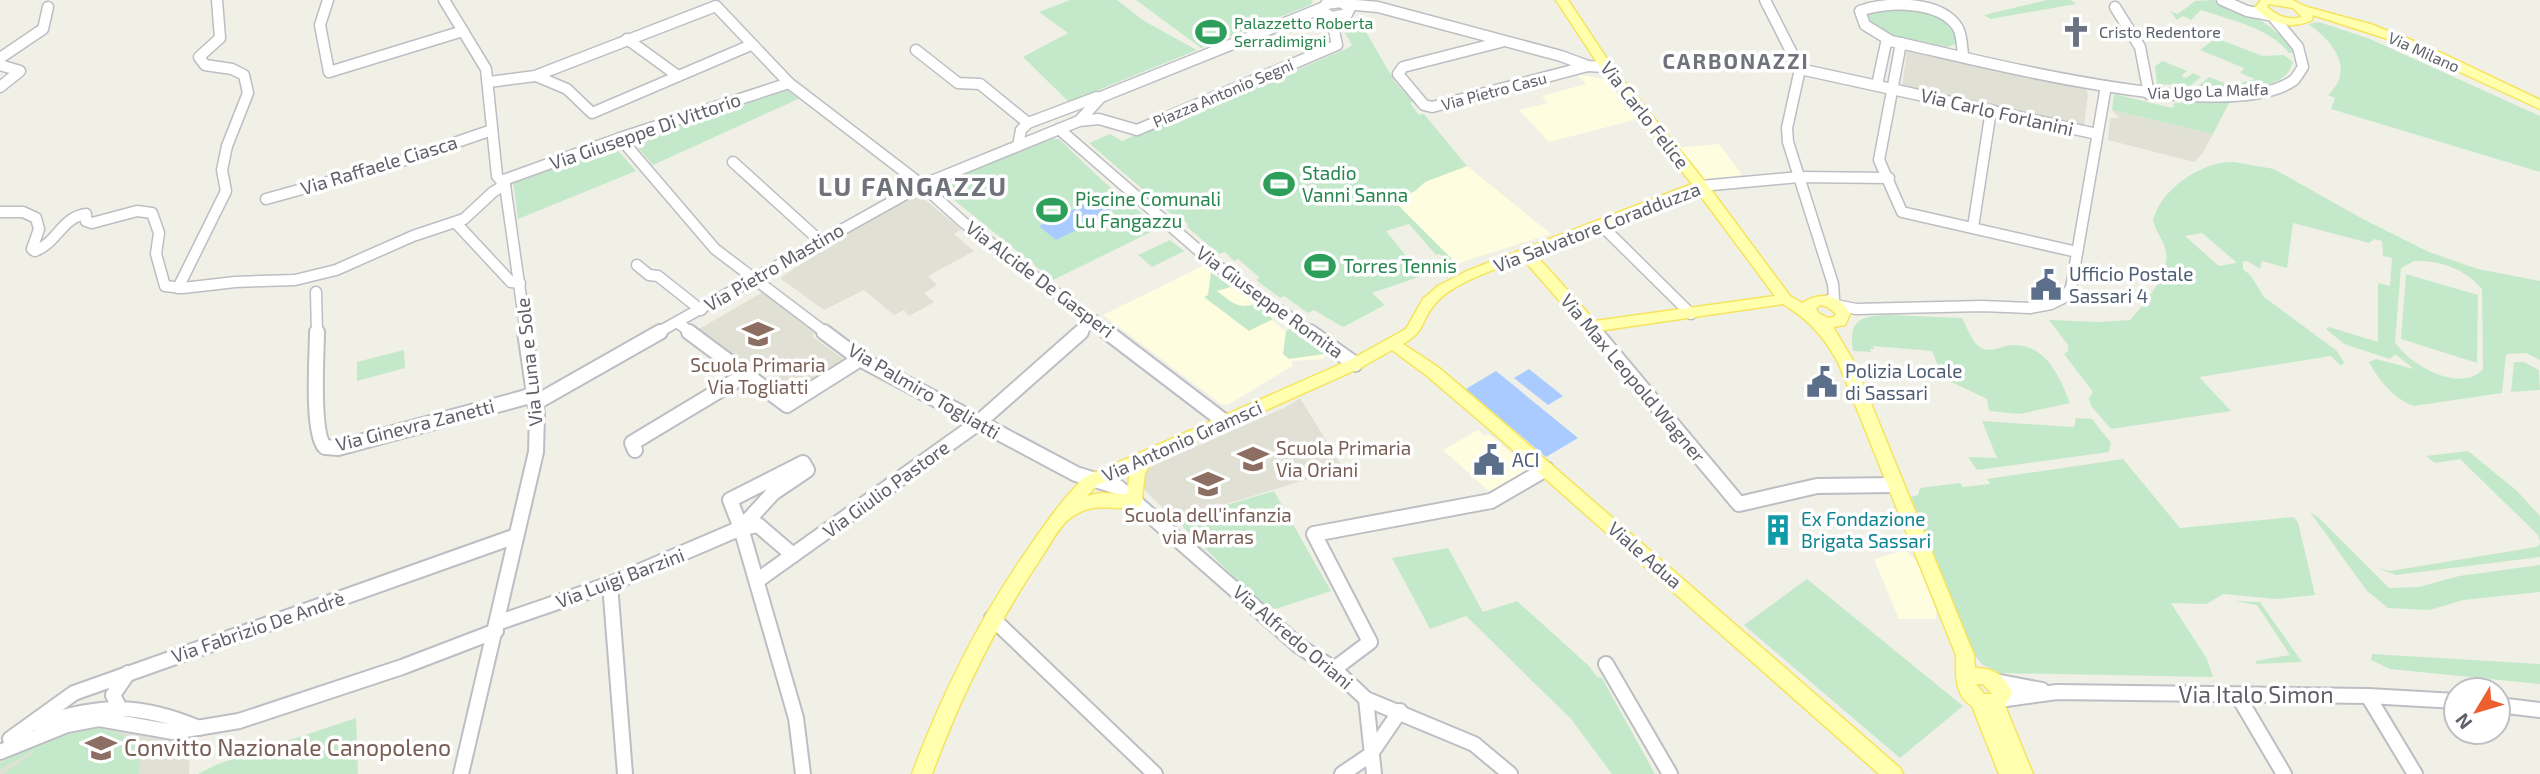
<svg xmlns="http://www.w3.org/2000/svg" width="2540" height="774" font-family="'Exo 2',sans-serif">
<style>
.commercial{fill:#fffddf}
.education{fill:#e1e0d5}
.green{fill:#c4e9ca;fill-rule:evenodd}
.water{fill:#a9cbff}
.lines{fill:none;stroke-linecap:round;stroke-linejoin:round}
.minor-far1-casing{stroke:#bcbec3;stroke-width:13}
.minor-casing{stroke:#bcbec3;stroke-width:18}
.major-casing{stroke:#f5e45c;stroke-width:3}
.minor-far1{stroke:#fff;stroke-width:10}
.minor{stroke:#fff;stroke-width:14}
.major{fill:#ffffae;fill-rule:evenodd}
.labels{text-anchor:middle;stroke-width:7;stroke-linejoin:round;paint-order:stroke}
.far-leisure-label{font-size:16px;fill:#27864d;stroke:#fff;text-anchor:start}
.far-worship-label{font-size:16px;fill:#5b616d;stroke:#fff;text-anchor:start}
.far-street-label{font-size:16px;fill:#5f6168;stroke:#fff}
.street-label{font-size:19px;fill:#5f6168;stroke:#fff}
.leisure-label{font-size:19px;fill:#27864d;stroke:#fff;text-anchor:start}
.service-label{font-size:19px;fill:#4e5e75;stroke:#fff;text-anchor:start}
.education-label{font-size:19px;fill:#785e54;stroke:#fff}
.culture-label{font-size:19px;fill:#0d838f;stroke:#fff;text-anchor:start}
.far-district-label{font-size:21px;font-weight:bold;letter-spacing:2px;fill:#70737a;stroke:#fff}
.near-street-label{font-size:23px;fill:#5f6168;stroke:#fff}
.near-education-label{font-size:23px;fill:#785e54;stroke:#fff;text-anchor:start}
.district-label{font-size:26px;font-weight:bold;letter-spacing:2px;fill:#70737a;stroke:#fff}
</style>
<rect width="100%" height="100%" fill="#f1f0e7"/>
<g class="commercial">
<polygon points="1577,74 1604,79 1638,119 1549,142 1519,110 1548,103 1542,96 1586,84"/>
<polygon points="1719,144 1742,175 1701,180 1674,148"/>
<polygon points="1467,166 1551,234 1465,261 1458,265 1393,200 1415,191 1424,182"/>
<polygon points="1202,266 1273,316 1272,320 1285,331 1291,330 1325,353 1324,359 1292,361 1292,366 1228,405 1221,404 1103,315"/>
<polygon points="1478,430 1484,435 1490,435 1523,463 1523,468 1527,472 1490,492 1443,450"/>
<polygon points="1906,550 1917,562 1936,608 1936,619 1899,619 1874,559"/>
</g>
<g class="education">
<polygon points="1907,50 2085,87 2088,95 2084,126 1902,87"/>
<polygon points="2112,110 2213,134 2202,154 2194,162 2108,140 2110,118 2119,118"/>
<polygon points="912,198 923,198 956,225 961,230 954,234 974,251 928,276 937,285 924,293 934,302 909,316 904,310 894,315 864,290 824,310 780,278 829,246 825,241"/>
<polygon points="763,292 817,332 812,336 846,361 794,394 761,367 750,373 697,330"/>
<polygon points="1300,398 1343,468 1185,517 1182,512 1165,510 1143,488 1145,469 1286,407"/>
<polygon points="87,726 109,726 176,740 190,753 189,774 0,774 0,758"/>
</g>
<g class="green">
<polygon points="1070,0 1117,0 1144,21 1197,50 1069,102 1023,57 1068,33 1039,12"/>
<polygon points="1136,0 1311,0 1313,2 1310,5 1201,48"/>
<polygon points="2047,0 2071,0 2076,4 1990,19 1984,15"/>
<path d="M2213,0C2244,12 2276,22 2294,53H2289C2269,27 2229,20 2201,10L2191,20L2183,16L2177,20L2170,11L2178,14L2195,1Z"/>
<polygon points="1885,2 1942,15 1957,35 1956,44 1945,48 1895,38 1866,20 1867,8"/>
<path d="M2319,22L2370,39L2540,116V172L2331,109L2335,98L2328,95C2356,70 2333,41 2308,24Z"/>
<polygon points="1358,25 1362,25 1395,82 1413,102 1410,103 1419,115 1424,114 1467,166 1425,182 1415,191 1393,200 1458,265 1451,267 1440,254 1436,255 1409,224 1386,231 1411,262 1407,264 1419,277 1372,293 1385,305 1343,327 1314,310 1308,313 1284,296 1280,298 1256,280 1260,278 1238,259 1234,261 1225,252 1219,254 1187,227 1188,224 1176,214 1171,214 1089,143 1110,134 1122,141 1203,106 1207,108 1210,107 1207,105 1258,83 1262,85 1348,48 1352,45 1344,31"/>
<path d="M2216,38L2263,56L2284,55L2293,62C2283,98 2225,85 2198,86L2209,77L2227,84L2230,81L2236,84L2255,79L2240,73L2244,68L2200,50Z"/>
<polygon points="2163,61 2187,71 2181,76 2186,78 2193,73 2201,77 2190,86 2157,84 2155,66"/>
<polygon points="786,89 798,99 653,165 632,141"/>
<polygon points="2114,94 2173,108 2174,103 2229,103 2213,134 2112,110"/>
<polygon points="1052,139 1059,139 1103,181 1159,228 1053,280 938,187 942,183"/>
<polygon points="615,147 636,171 518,219 513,182"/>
<path d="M2234,162L2274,169L2361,218L2429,252L2478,269L2540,281V360L2526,353L2506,354L2502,393L2414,406C2394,399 2379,381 2369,362L2376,359L2414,369L2395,354L2390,359L2344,344L2326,329L2329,327L2378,342V283L2390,286L2392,258L2383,256L2382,241L2375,239L2369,243L2293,223L2287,268L2262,261L2260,269L2247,261H2243V269L2251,276L2264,297L2337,351L2344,362L2341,366L2331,356L2199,377L2231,411L2111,429L2091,406L2089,398L2093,392L2064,354L2068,351V345L2049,320L2099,322L2130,320C2144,305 2170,273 2166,252C2164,241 2156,232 2153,221C2159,190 2203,160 2234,162ZM2202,233L2236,262V263L2219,266L2185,236ZM2414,261C2440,260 2465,269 2482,289L2483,369C2461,394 2409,365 2395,342L2401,268Z"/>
<polygon points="1170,240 1184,251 1152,267 1138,255"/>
<path d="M1211,272L1231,287L1217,291C1230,301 1238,310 1255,304L1273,319L1249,331L1204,297L1208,295Z"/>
<polygon points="2406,274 2478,295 2477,363 2401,339"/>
<path d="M1888,315L1962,318C1967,327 1973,346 1984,349C1993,352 2002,346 2011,345C2046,343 2059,376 2070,403L2020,414L1989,411L1987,399L1943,378L1932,351L1873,346L1874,349H1870L1871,352L1853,351C1848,320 1860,316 1888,315Z"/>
<polygon points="1290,329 1325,353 1325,354 1289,359 1283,354 1286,331"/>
<polygon points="404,350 405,368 357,381 357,362"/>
<polygon points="2514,362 2524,362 2539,370 2540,390 2511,392"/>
<polygon points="2076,418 2092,419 2111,443 2109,452 1977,470 1968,457 1997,458 1982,421 2074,427"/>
<polygon points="2468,451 2516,490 2540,516 2540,541 2538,535 2460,459 2435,463 2426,456"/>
<polygon points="2123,459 2180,528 2293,517 2298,522 2315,595 2276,599 2224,594 2206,604 2171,603 2207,659 2213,677 2000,673 1983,665 1975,656 1911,497 1918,495 1920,488 1960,483 1963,487 1990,484 1987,479"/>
<polygon points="1274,491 1331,591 1269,611 1176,520"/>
<polygon points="2310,512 2319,518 2389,588 2419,587 2459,576 2540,565 2540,592 2463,600 2430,610 2388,608 2367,591"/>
<polygon points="2540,544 2540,557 2396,575 2377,568 2390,571 2536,547"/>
<polygon points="1448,548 1483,612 1517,601 1589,666 1597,677 1602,678 1655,774 1612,774 1571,719 1466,616 1430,629 1392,558"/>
<polygon points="1807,579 1963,706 1900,758 1744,625"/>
<polygon points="2234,601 2260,602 2302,662 2257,664 2255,661 2290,655 2257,605"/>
<polygon points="2372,654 2540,664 2540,684 2390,669 2371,660"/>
<polygon points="356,718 358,774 198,774 218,764"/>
<path d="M97,728C125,732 145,741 139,774H3L33,753L32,751L0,770V763L53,735Z"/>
</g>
<g class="water">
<polygon points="1096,199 1113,212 1056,240 1039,226"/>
<polygon points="1529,369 1563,396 1548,405 1514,378"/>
<polygon points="1496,371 1578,438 1546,457 1466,389"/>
</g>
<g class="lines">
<defs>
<g id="minor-far1">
<polyline points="328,0 320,25 329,72 463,31"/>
<polyline points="444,0 486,69 497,176 505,185 526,333"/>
<polyline points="1765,0 1800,69"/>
<polyline points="2222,0 2247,11 2269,15"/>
<polygon points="1341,2 1350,8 1347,14 1332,17 1322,11 1326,4"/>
<polyline points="1345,4 1378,7 1561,56 1588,66 1606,67"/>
<polyline points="2115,7 2140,47 2149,94"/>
<polyline points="627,39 678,76"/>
<polyline points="1501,42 1403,67 1398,74 1424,105 1432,107 1588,66"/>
<polyline points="1901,43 1879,160 1902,212 2077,252"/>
<polyline points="916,50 958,83 980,84 1028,123"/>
<path d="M1963,55C1962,46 1962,36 1958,28C1941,0 1886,1 1860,11L1865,25L1891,41C1971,58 2230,128 2294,80C2297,77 2300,71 2303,67L2298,47L2274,18"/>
<polyline points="0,58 43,29 48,7"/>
<polyline points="0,65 20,71 0,87"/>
<polyline points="1800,69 2097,134"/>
<polyline points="1800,69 1787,128 1788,142 1833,284 1834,298 1827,301"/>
<polyline points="536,76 567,89 592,113 751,45"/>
<polyline points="489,82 535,76 716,6 789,83 922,185 963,222 1109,333"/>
<polyline points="1877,85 1886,43 1891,41"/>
<polyline points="1079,121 1101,97 1322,8"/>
<polyline points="1059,129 1212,262 1312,333"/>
<polyline points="620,138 715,249 826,333"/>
<polyline points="1018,146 1021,130 1028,123 1097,97"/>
<polyline points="733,162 819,240"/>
<polyline points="501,181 620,138 789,83"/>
<polyline points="1701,186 1799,177 1889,178"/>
<polyline points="266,199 393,164 492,130"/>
<path d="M0,212H23L36,218L39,229L32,249L35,251C57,243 62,217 86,214V221L92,223L137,211L152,213L159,233L156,254L165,286L183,288L235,282L295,280L336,270L413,236L464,219L493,192L505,185"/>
<polyline points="456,223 511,282 520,283"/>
<polyline points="1601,225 1691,314"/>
<polyline points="1973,227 1991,110"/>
<polyline points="637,265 649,275 658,276 701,310"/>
<polyline points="178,288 226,191 222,170 227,146 248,93 244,75 232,69 205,65 199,57 220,38 217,0"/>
<polyline points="316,292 317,333"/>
<polyline points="1836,305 1856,309 1982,306 2030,308 2051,304 2063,298 2071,288 2106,86"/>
<polyline points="678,323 692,333"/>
<polyline points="1591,327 1596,333"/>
<polyline points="657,333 922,185 1079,121 1099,119 1137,130 1337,45 1332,21 1336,17"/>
<polyline points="1079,333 1094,320"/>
</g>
<g id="minor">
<path d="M317,332C317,354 311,433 325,447L338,448L534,395"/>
<polyline points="689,332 787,405 860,359"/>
<polyline points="824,332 860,359 1076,474 1118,487 1299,646 1334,669 1366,699 1474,744 1510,774"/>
<polyline points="1107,332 1225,422"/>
<polyline points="1310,332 1355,364"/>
<polyline points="1595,332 1739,504 1817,486 1896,485"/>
<polyline points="535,403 660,332"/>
<polyline points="635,450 632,443 745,375"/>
<polygon points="803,463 807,470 773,493 741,528 730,500"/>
<polyline points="741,528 796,718 803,774"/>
<polyline points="758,580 978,423 1081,332"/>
<polyline points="610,584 625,774"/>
<polyline points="992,618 1155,774"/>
<polyline points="497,623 610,584 741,528 758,525 793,555"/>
<polyline points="1606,664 1670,774"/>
<polyline points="1334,669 1370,642 1314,534 1491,501 1546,469"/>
<polyline points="1994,681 2042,690"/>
<polyline points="2238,696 2284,774"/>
<polyline points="2368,696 2415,774"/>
<polyline points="1366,699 1374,774"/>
<polyline points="1999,700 2057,692 2368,696 2456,701"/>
<polyline points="118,705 113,695 128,673"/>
<polyline points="2498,705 2540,710"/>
<path d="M38,724C100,705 138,702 199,728"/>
<polyline points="10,739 74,693 516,536"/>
<polyline points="0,752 67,725 99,719 173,732 239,721 402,667 496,631"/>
<polyline points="461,774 536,452 537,414 525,332"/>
<polyline points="1342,774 1370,755 1400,711"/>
</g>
<g id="major">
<path d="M1556,0H1568L1611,65L1706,183L1790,296L1802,303C1821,291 1840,294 1850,314L1845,325L1833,327L1854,362L1974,655L1975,668C1993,667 2005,676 2012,693L2005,706L2033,774H1999L1972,706C1954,695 1956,674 1956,655L1838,362C1822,334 1810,321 1783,304L1591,332L1586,331L1523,259C1497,269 1452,282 1434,305C1420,322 1426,331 1403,344L1438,367L1500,420L1900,768L1903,774H1879L1488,428L1426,375L1392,350L1360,368L1152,461L1145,473L1141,506C1117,513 1096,498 1069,519C1060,525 1048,548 1041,558C995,626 960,698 932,774H912C942,694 979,619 1028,549C1046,523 1063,498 1085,477L1350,360L1406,329L1423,299L1438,286L1467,271L1692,184L1602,70ZM1697,191L1775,296L1595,321L1535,254ZM1821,305L1828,307L1836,314L1834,317L1828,318L1818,313L1816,308ZM1130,471L1127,494L1100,493L1087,496L1097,485ZM1976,684H1983L1992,694H1984Z"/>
<path d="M2261,0H2292L2307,7L2370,24L2429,47L2540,100V109L2391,40L2313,15L2312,20C2292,30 2270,24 2255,8ZM2269,4L2293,8L2302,17C2289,21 2277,16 2267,7Z"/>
</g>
</defs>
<use href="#minor-far1" class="minor-far1-casing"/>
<use href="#minor" class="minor-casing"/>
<use href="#major" class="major-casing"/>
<use href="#minor-far1" class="minor-far1"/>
<use href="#minor" class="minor"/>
<use href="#major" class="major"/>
</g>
<defs>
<symbol id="stadium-bare" viewBox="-9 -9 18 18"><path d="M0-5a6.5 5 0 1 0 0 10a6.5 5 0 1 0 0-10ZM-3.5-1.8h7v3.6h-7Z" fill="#2e9e5b" stroke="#fff" stroke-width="2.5" paint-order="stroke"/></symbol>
<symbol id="church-bare" viewBox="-9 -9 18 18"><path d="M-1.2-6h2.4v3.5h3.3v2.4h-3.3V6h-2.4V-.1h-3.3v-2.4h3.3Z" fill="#6b7280" stroke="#fff" stroke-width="2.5" paint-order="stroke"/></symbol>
<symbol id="civic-bare" viewBox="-9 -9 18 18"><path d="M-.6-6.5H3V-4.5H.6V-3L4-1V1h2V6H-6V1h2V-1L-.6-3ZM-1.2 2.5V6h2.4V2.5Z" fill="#5c6f8a" stroke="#fff" stroke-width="2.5" paint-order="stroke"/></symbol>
<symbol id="school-bare" viewBox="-9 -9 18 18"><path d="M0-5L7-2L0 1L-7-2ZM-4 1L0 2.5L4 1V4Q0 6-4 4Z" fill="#8d6e63" stroke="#fff" stroke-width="2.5" paint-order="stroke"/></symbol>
<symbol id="building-bare" viewBox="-9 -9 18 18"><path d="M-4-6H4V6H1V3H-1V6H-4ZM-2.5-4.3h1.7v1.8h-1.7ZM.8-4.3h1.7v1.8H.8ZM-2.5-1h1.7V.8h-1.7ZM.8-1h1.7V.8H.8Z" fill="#0f9aa8" stroke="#fff" stroke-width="2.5" paint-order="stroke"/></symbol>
</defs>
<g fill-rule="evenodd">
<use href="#stadium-bare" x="1189" y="10" width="44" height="44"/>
<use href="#church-bare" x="2054" y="10" width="44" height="44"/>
<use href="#stadium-bare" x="1257" y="162" width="44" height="44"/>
<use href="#stadium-bare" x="1030" y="188" width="44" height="44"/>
<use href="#stadium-bare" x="1298" y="244" width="44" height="44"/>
<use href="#civic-bare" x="2024" y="263" width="44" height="44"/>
<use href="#school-bare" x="736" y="312" width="44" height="44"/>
<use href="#civic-bare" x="1800" y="360" width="44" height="44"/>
<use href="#school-bare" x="1231" y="437" width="44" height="44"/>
<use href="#civic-bare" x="1467" y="438" width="44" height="44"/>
<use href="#school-bare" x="1186" y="462" width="44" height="44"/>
<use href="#building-bare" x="1756" y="508" width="44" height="44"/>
<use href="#school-bare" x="79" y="726" width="44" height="44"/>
</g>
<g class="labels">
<g class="far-leisure-label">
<text x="1234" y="29">Palazzetto Roberta<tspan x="1234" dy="18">Serradimigni</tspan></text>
</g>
<g class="far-worship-label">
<text x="2099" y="38">Cristo Redentore</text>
</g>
<g class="far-street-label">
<text transform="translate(2424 52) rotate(24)" y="6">Via Milano</text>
<text transform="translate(1494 91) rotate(-15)" y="6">Via Pietro Casu</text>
<text transform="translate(2208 91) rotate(-2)" y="6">Via Ugo La Malfa</text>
<text transform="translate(1223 93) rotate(-23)" y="6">Piazza Antonio Segni</text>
</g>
<g class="street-label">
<text transform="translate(1997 112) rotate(13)" y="7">Via Carlo Forlanini</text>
<text transform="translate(1645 115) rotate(52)" y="7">Via Carlo Felice</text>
<text transform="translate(645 131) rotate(-19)" y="7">Via Giuseppe Di Vittorio</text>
<text transform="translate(379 165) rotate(-17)" y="7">Via Raffaele Ciasca</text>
<text transform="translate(1597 227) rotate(-21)" y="7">Via Salvatore Coradduzza</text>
<text transform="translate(774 267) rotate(-30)" y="7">Via Pietro Mastino</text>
<text transform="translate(1040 279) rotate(37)" y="7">Via Alcide De Gasperi</text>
<text transform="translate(1270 302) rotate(36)" y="7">Via Giuseppe Romita</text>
<text transform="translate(529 362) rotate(-96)" y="7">Via Luna e Sole</text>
<text transform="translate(1633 378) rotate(50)" y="7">Via Max Leopold Wagner</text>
<text transform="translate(924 391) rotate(30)" y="7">Via Palmiro Togliatti</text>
<text transform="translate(415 425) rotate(-14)" y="7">Via Ginevra Zanetti</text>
<text transform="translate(1182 441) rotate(-24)" y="7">Via Antonio Gramsci</text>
<text transform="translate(886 489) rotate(-36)" y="7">Via Giulio Pastore</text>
<text transform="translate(1645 555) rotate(41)" y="7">Viale Adua</text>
<text transform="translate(620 578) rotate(-21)" y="7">Via Luigi Barzini</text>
<text transform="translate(258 627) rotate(-19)" y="7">Via Fabrizio De Andrè</text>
<text transform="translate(1293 637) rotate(40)" y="7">Via Alfredo Oriani</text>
</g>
<g class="leisure-label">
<text x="1302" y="180">Stadio<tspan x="1302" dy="22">Vanni Sanna</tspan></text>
<text x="1075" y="206">Piscine Comunali<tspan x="1075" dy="22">Lu Fangazzu</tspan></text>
<text x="1343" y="273">Torres Tennis</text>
</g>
<g class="service-label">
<text x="2069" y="281">Ufficio Postale<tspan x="2069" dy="22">Sassari 4</tspan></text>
<text x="1845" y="378">Polizia Locale<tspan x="1845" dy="22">di Sassari</tspan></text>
<text x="1512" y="467">ACI</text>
</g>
<g class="education-label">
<text x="758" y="372">Scuola Primaria<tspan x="758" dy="22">Via Togliatti</tspan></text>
<text x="1276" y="455" text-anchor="start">Scuola Primaria<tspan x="1276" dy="22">Via Oriani</tspan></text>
<text x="1208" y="522">Scuola dell'infanzia<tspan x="1208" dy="22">via Marras</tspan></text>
</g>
<g class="culture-label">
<text x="1801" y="526">Ex Fondazione<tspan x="1801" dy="22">Brigata Sassari</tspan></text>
</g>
<g class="far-district-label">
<text x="1736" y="69">CARBONAZZI</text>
</g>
<g class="near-street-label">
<text x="2256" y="703">Via Italo Simon</text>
</g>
<g class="near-education-label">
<text x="124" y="756">Convitto Nazionale Canopoleno</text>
</g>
<g class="district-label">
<text x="913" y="196">LU FANGAZZU</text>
</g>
</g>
<g transform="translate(2477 711) rotate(232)"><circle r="33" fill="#ffffff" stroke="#bfc0c3" stroke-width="2"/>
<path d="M0-5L12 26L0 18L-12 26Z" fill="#ee5f30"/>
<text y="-10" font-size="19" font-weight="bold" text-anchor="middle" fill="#5f6168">N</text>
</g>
</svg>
